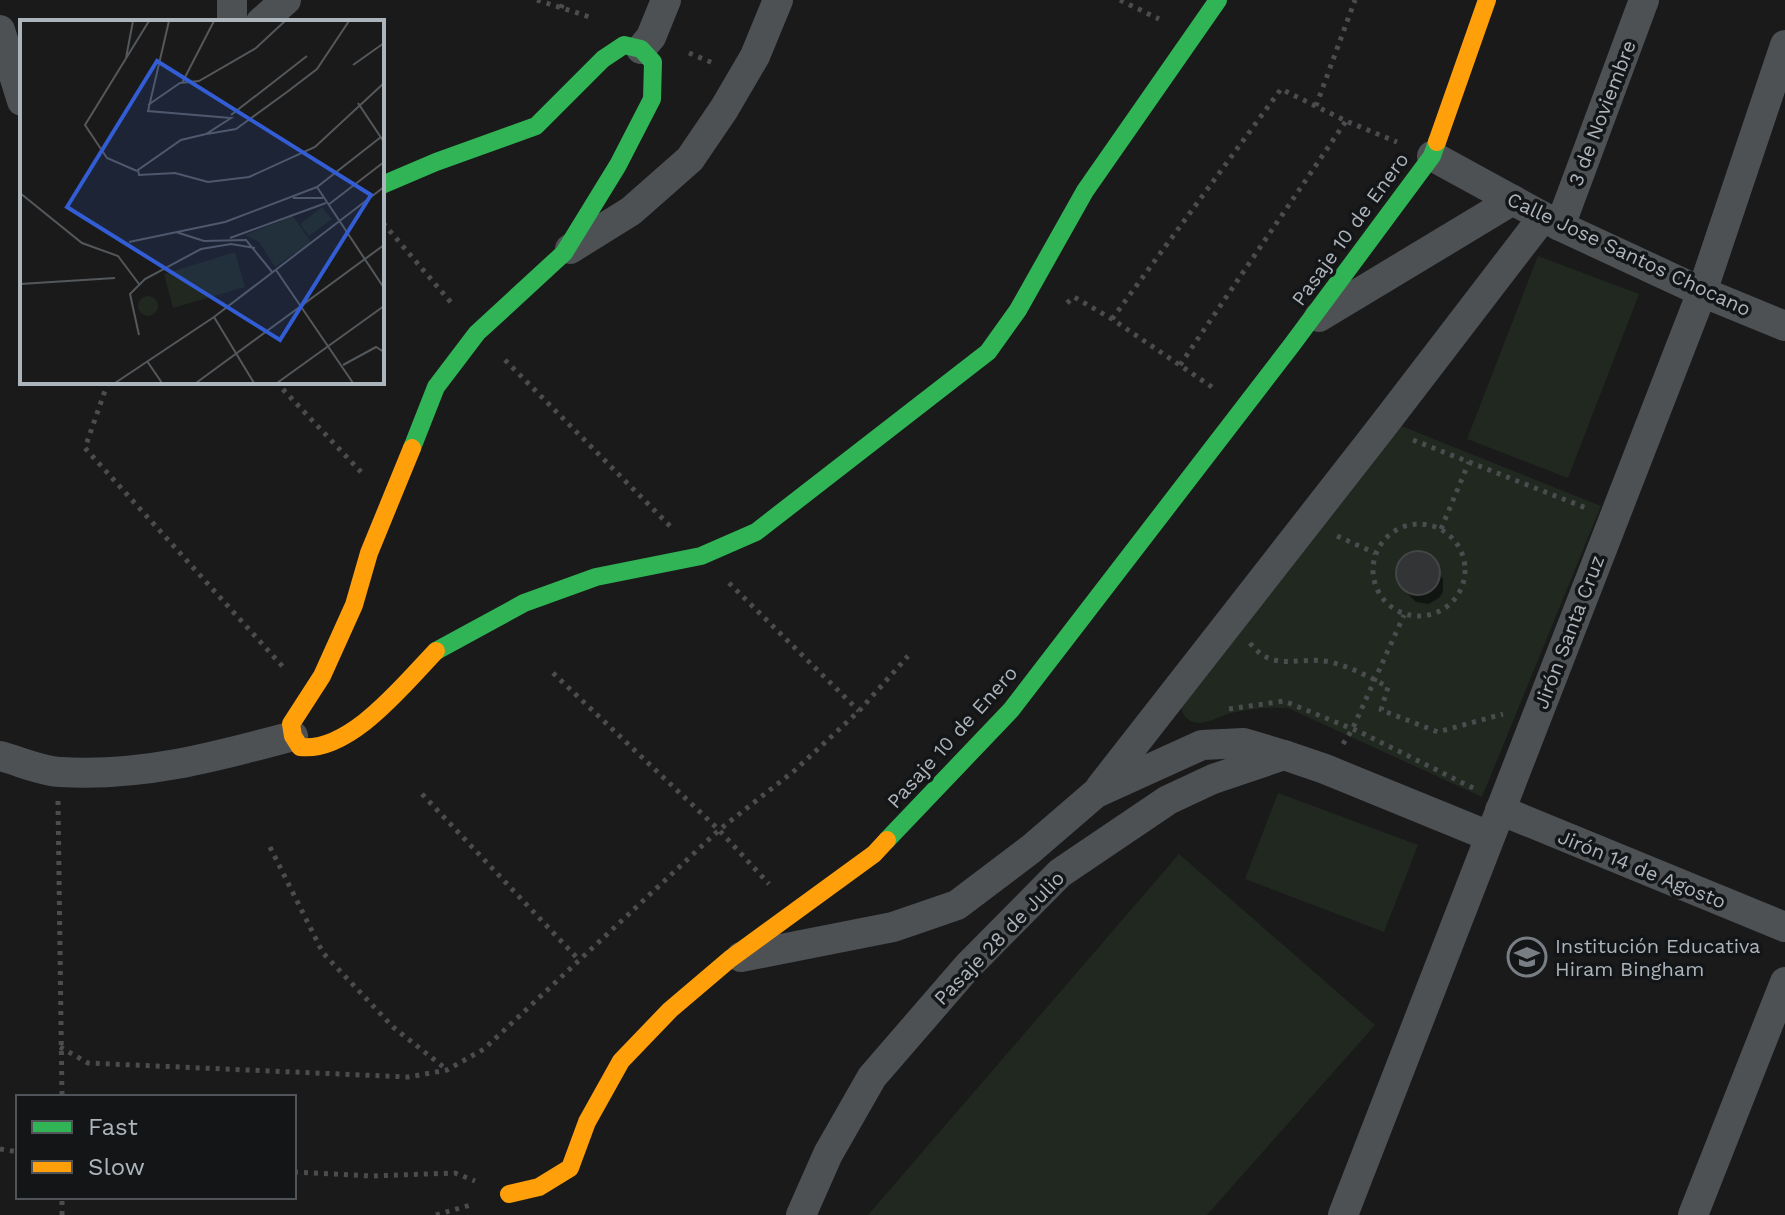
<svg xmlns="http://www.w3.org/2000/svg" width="1785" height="1215" font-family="'Work Sans',sans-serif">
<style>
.park{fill:#202820}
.shadow{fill:#0007}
.building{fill:#333435;stroke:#434547;stroke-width:2}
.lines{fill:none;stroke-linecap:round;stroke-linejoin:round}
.path{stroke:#4a4c4e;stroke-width:5;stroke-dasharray:4 6;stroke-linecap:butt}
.street{stroke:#4e5154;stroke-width:30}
.fast{stroke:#30b455;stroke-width:18}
.slow{stroke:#ff9f0a;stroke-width:18}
.labels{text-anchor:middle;stroke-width:7;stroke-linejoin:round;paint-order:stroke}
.street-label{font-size:20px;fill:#acb4bc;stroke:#141517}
.poi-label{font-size:20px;fill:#acb4bc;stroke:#141517;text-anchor:start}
.inset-road{fill:none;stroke:#54585b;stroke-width:2}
.view{fill:#325dd4;fill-opacity:0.15;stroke:#325dd4;stroke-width:4}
.inset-edge{fill:none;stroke:#acb4bc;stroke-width:4}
</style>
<rect width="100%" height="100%" fill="#1a1a1b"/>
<g class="park">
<polygon points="1538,256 1639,294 1568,478 1467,439"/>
<path d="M1394,423L1601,506L1482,797L1288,708C1269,707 1250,709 1231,713C1221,716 1210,722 1200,723C1187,723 1181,714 1180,703Z"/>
<polygon points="1278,793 1418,845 1384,932 1245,879"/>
<polygon points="1179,854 1375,1025 1207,1215 868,1215"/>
</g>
<polygon class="shadow" points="1418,553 1430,557 1443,579 1443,591 1440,597 1429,604 1416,602 1406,592 1398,575 1401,562"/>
<circle class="building" cx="1418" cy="573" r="22"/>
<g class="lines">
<g class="path">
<polyline points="537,0 593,18"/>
<polyline points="1120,0 1159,19"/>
<polyline points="561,8 564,0"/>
<polyline points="689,53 713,63"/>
<polyline points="1316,106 1355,0"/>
<polyline points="383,223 454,306"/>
<polyline points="1067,303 1074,297 1112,319 1212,387"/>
<polyline points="1112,319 1281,89 1346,121 1397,142"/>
<polyline points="505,360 670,526"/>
<polyline points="1180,365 1346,121"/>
<polyline points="108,382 85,448 284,668"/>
<polyline points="276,382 361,472"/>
<polyline points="1413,440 1586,508"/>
<circle cx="1419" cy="570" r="46"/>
<polyline points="1441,529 1469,462"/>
<polyline points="1337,536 1375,553"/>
<polyline points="729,583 859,711"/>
<path d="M1250,643C1274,674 1299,655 1330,662C1351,667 1370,677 1388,687L1381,710L1438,732L1503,714"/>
<polyline points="553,673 719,830 769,884"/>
<polyline points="1229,709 1284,701 1360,732 1475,789"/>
<polyline points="1343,744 1352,730 1404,615"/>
<polyline points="422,794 580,961"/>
<polyline points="58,801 62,1097"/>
<polyline points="270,847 323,953 393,1027 446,1069"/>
<polyline points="60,1047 88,1063 408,1077 447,1070 484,1049 719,830 794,771 859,711 908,656"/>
<polyline points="0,1149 18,1152"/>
<polyline points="294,1172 371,1176 455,1173 475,1181"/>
<polyline points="62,1215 62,1197"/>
<polyline points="436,1215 474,1204"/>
</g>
<g class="street">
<polyline points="232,22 232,0"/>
<polyline points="261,22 286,0"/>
<polyline points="0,30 22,101"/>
<polyline points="641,49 651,37 666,0"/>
<polyline points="1432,156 1560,226 1702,292 1785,326"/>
<polyline points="1560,226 1644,0"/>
<polyline points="570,249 631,211 690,159 724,109 755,56 778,0"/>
<polyline points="1319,317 1513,200"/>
<path d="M0,756C19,761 41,771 60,772C141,777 216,757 293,736"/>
<polyline points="1100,788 1382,427 1543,217"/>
<polyline points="1500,810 1785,927"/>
<polyline points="741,957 893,927 957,905 1031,849 1096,793 1202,745 1244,743 1284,755 1325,769 1489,836"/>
<polyline points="801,1215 828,1154 872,1077 968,966 1060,873 1168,800 1213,779 1284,755"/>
<polyline points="1343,1215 1702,292 1785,45"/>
<polyline points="1693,1215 1785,982"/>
</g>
<g class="fast">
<polyline points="382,185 436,162 536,126 603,59 624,45 641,49 653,62 652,99 618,165 564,253 477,333 436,387 412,448"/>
<polyline points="436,651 524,603 596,577 701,556 756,532 988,352 1018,310 1085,191 1218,0"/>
<polyline points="887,840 1011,710 1291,346 1432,156 1437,142"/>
</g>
<g class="slow">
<polyline points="1437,142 1487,0"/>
<path d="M412,448L369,553L354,605L322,676L291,724L293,736L300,747C350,753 404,684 436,651"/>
<polyline points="509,1194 539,1187 570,1168 587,1122 621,1061 670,1010 730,959 874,854 887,840"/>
</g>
</g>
<defs>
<symbol id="school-ring" viewBox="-11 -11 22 22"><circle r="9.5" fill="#141517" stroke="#797e84" stroke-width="1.5"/><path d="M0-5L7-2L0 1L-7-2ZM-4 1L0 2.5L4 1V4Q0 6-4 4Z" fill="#797e84"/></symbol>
</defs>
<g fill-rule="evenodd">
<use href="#school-ring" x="1505" y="935" width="44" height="44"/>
</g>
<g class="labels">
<g class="street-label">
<text transform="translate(1602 113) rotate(-69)" y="7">3 de Noviembre</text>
<text transform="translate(1350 229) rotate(-54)" y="7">Pasaje 10 de Enero</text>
<text transform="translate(1629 254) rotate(25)" y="7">Calle Jose Santos Chocano</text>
<text transform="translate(1569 632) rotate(-69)" y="7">Jirón Santa Cruz</text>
<text transform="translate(952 737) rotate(-48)" y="7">Pasaje 10 de Enero</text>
<text transform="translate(1642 869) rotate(22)" y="7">Jirón 14 de Agosto</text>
<text transform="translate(999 938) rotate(-46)" y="7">Pasaje 28 de Julio</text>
</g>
<g class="poi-label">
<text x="1555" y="953">Institución Educativa<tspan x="1555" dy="23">Hiram Bingham</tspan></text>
</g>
</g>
<g transform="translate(20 20)">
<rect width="364" height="364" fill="#1a1a1b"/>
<path d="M302,187L312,199L289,216L280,204ZM273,196L291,222L255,247L239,222L225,215ZM215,232L225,267L153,288L144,254ZM118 286a10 10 0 1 1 20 0a10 10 0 1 1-20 0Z" fill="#202820"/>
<path class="inset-road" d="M149,1L128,91L211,98L186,114L161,120L118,150L119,155L155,153L188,162L229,157L295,127L364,63M106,38L113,1M333,45L364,23M162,63L194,1M338,83L364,122M128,85L160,63L179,61L236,28L265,1M211,95L287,36M187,114L216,109L267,72L297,49L329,1M117,151L87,138L65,105L129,1M297,167L364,268M0,173L62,223L98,236L119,264M273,178H303M308,185L364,142M156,212L184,221L226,220L253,253M210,218L306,183M109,222L205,202L297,167L361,117M256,250L333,363M0,264L95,258M194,297L234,363M119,315L110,274L125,259L181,229L211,224L235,228M127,341L142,363M323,345L356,327L364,332M95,363L194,297L364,167M176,363L364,225M257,363L364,286"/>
<path class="view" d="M137,41L351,175L260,320L47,187Z"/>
<rect width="364" height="364" class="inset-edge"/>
</g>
<rect x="16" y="1095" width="280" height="104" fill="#141517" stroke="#515559" stroke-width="2"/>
<rect x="32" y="1121" width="40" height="12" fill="#30b455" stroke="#515559" stroke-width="2"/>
<text x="88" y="1135" font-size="24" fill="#acb4bc">Fast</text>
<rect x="32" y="1161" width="40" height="12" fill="#ff9f0a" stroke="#515559" stroke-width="2"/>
<text x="88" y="1175" font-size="24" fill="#acb4bc">Slow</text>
</svg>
